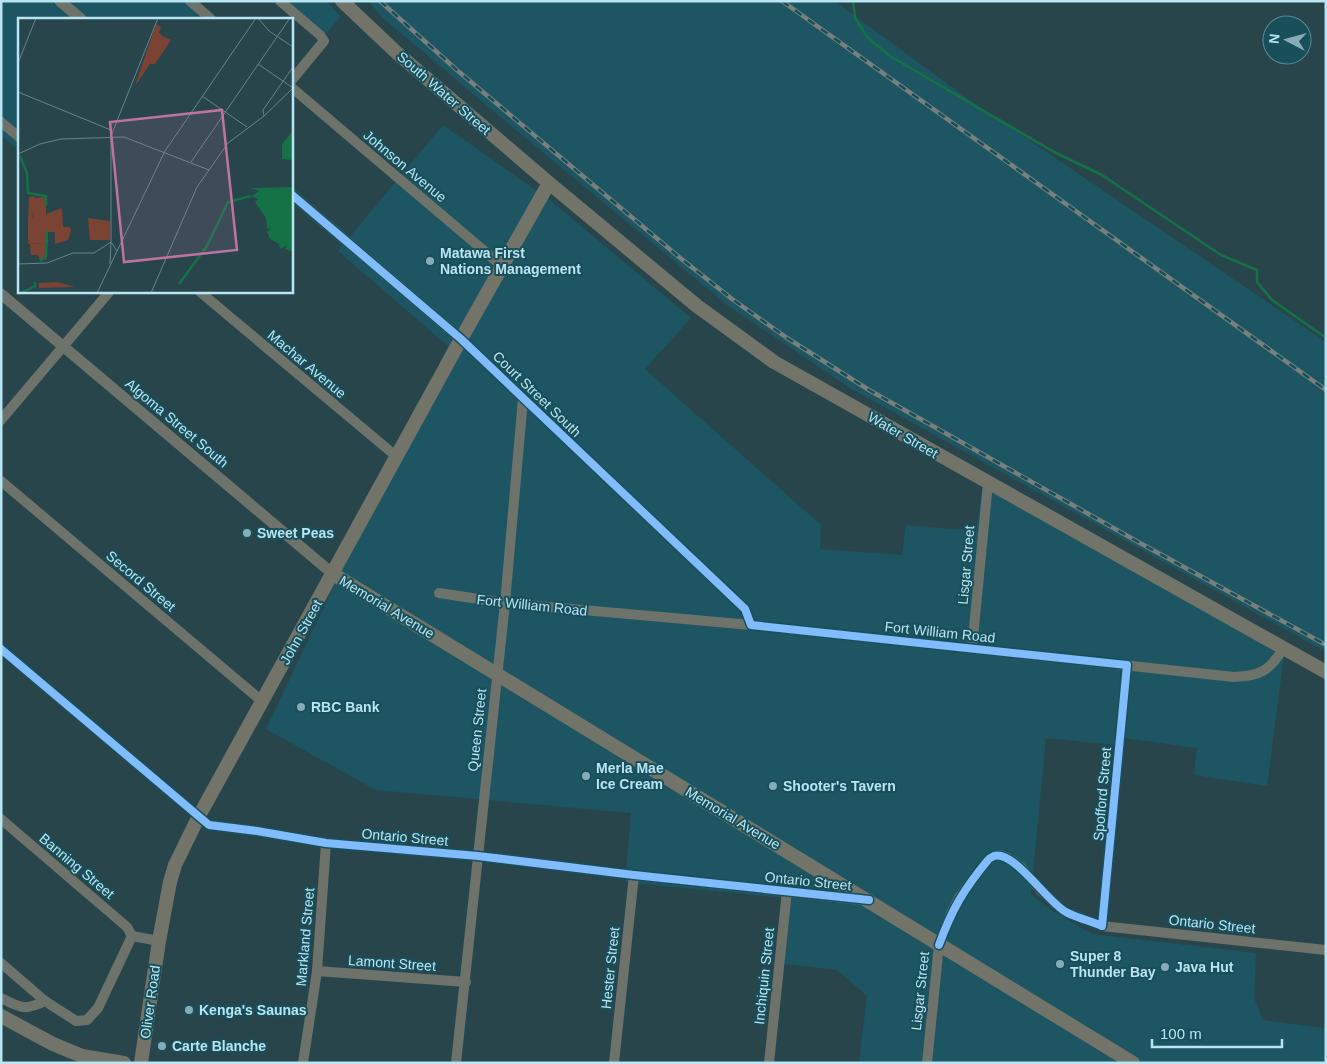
<svg xmlns="http://www.w3.org/2000/svg" width="1327" height="1064" font-family="Arial,sans-serif">
<style>
.built{fill:#1d5562}
.lines{fill:none;stroke-linecap:round;stroke-linejoin:round}
.stream{stroke:#157247;stroke-width:2.5}
.minor{stroke:#6d726b;stroke-width:10}
.tertiary{stroke:#6d726b;stroke-width:11}
.secondary{stroke:#72746a;stroke-width:14}
.rail-casing{stroke:#78807d;stroke-width:4.5}
.rail{stroke:#194f5b;stroke-width:2.5;stroke-dasharray:8;stroke-linecap:butt}
.cycleway-casing{stroke:#194f5b;stroke-width:11}
.cycleway{stroke:#80bcff;stroke-width:8}
.poi-dot{fill:#86adb7;stroke:#194f5b;stroke-width:2}
.labels{text-anchor:middle;stroke-width:4;stroke-linejoin:round;paint-order:stroke}
.street-label{font-size:14px;fill:#b8e5f1;stroke:#194f5b}
.poi-label{font-size:14px;font-weight:bold;fill:#b8e5f1;stroke:#194f5b;text-anchor:start}
.inset-river{fill:none;stroke:#157247;stroke-width:2.5}
.inset-road{fill:none;stroke:#62858e;stroke-width:1}
.view{fill:#be749e;fill-opacity:0.15;stroke:#be749e;stroke-width:2.5}
.inset-edge{fill:none;stroke:#b8e5f1;stroke-width:2.5}
</style>
<rect width="100%" height="100%" fill="#28454c"/>
<g class="built">
<polygon points="1,1 183,1 204,19 67,19 64,17 62,19 19,19 19,143 15,147 1,135"/>
<polygon points="282,1 327,1 340,17 324,36"/>
<polygon points="368,1 835,1 961,94 1326,342 1326,652 850,388 727,305 493,111 382,17"/>
<polygon points="443,125 550,200 691,318 645,369 821,525 820,549 902,555 906,525 976,531 983,487 1284,655 1267,786 1194,775 1197,748 1115,737 1114,745 1046,738 1031,894 1049,909 1092,934 1256,953 1254,998 1263,1020 1326,1028 1326,1063 859,1063 867,996 837,970 776,963 783,898 625,882 631,813 376,790 266,729 448,346 338,251"/>
</g>
<g class="lines">
<polyline class="stream" points="853,1 855,18 868,38 890,56 1054,152 1102,175 1221,255 1257,270 1257,282 1272,300 1326,338"/>
<g class="minor">
<polyline points="190,1 211,19"/>
<polyline points="280,1 320,35 324,41 291,81"/>
<polyline points="291,87 502,266"/>
<polyline points="1,122 19,137"/>
<polyline points="199,291 397,457"/>
<polyline points="461,339 745,609 751,625"/>
<polyline points="1,420 110,291"/>
<polyline points="1,481 263,702"/>
<path d="M439,593L505,603L751,625L1234,677C1260,676 1269,671 1283,649"/>
<polyline points="972,648 988,483"/>
<polyline points="1,649 209,825 257,831 326,843 478,856 634,875 862,900"/>
<polyline points="1,819 127,927 132,936"/>
<polyline points="1102,926 1127,665"/>
<polyline points="132,936 159,941"/>
<polyline points="1,963 45,1001 76,1021 87,1020 98,1008 132,936"/>
<polyline points="317,971 466,982"/>
<path d="M1,998C20,1008 25,1011 45,1001"/>
<polyline points="303,1063 317,971 326,843"/>
<polyline points="456,1063 505,603 523,399"/>
<polyline points="614,1063 634,875"/>
<polyline points="769,1063 787,891"/>
<polyline points="927,1063 939,945 951,913 960,896 988,860 994,856 1000,855 1008,858 1021,867 1041,891 1065,912 1102,926 1326,950"/>
</g>
<g class="tertiary">
<polyline points="60,1 81,19"/>
<polyline points="291,194 461,339"/>
<polyline points="1,294 333,574"/>
</g>
<g class="secondary">
<polyline points="342,1 397,53 549,183 697,306 774,362 1326,672"/>
<polyline points="333,574 1133,1063"/>
<polyline points="1,1016 53,1044 82,1056 124,1063"/>
<polyline points="141,1063 159,941 170,882 175,865 199,816 461,339 549,183"/>
</g>
<defs>
<g id="rail">
<polyline points="380,1 458,71 679,257 732,299 787,338 869,390 1140,543 1326,645"/>
<polyline points="782,1 1326,390"/>
</g>
</defs>
<use href="#rail" class="rail-casing"/>
<use href="#rail" class="rail"/>
<defs>
<g id="cycleway">
<path d="M291,194L461,339L745,609L751,625L1127,665L1102,926C1091,921 1077,918 1066,912C1048,903 1014,850 994,856C994,856 988,859 988,860C964,889 952,909 939,945"/>
<polyline points="1,649 209,825 257,831 326,843 478,856 634,875 869,900"/>
</g>
</defs>
<use href="#cycleway" class="cycleway-casing"/>
<use href="#cycleway" class="cycleway"/>
</g>
<g class="poi-dot">
<circle cx="430" cy="261" r="5"/>
<circle cx="247" cy="533" r="5"/>
<circle cx="301" cy="707" r="5"/>
<circle cx="586" cy="776" r="5"/>
<circle cx="773" cy="786" r="5"/>
<circle cx="1060" cy="964" r="5"/>
<circle cx="1165" cy="967" r="5"/>
<circle cx="189" cy="1010" r="5"/>
<circle cx="162" cy="1046" r="5"/>
</g>
<g class="labels">
<g class="street-label">
<text transform="translate(444 93) rotate(41)" y="5">South Water Street</text>
<text transform="translate(405 166) rotate(40)" y="5">Johnson Avenue</text>
<text transform="translate(307 364) rotate(40)" y="5">Machar Avenue</text>
<text transform="translate(537 394) rotate(44)" y="5">Court Street South</text>
<text transform="translate(177 423) rotate(40)" y="5">Algoma Street South</text>
<text transform="translate(903 435) rotate(30)" y="5">Water Street</text>
<text transform="translate(966 565) rotate(-85)" y="5">Lisgar Street</text>
<text transform="translate(141 581) rotate(40)" y="5">Secord Street</text>
<text transform="translate(532 605) rotate(6)" y="5">Fort William Road</text>
<text transform="translate(387 607) rotate(31)" y="5">Memorial Avenue</text>
<text transform="translate(301 632) rotate(-61)" y="5">John Street</text>
<text transform="translate(940 632) rotate(6)" y="5">Fort William Road</text>
<text transform="translate(477 730) rotate(-84)" y="5">Queen Street</text>
<text transform="translate(1102 794) rotate(-85)" y="5">Spofford Street</text>
<text transform="translate(733 818) rotate(31)" y="5">Memorial Avenue</text>
<text transform="translate(405 837) rotate(5)" y="5">Ontario Street</text>
<text transform="translate(77 866) rotate(40)" y="5">Banning Street</text>
<text transform="translate(808 881) rotate(6)" y="5">Ontario Street</text>
<text transform="translate(1212 924) rotate(6)" y="5">Ontario Street</text>
<text transform="translate(305 937) rotate(-85)" y="5">Markland Street</text>
<text transform="translate(392 963) rotate(4)" y="5">Lamont Street</text>
<text transform="translate(610 968) rotate(-84)" y="5">Hester Street</text>
<text transform="translate(764 976) rotate(-84)" y="5">Inchiquin Street</text>
<text transform="translate(920 991) rotate(-84)" y="5">Lisgar Street</text>
<text transform="translate(150 1002) rotate(-82)" y="5">Oliver Road</text>
</g>
<g class="poi-label">
<text x="440" y="258">Matawa First<tspan x="440" dy="16">Nations Management</tspan></text>
<text x="257" y="538">Sweet Peas</text>
<text x="311" y="712">RBC Bank</text>
<text x="596" y="773">Merla Mae<tspan x="596" dy="16">Ice Cream</tspan></text>
<text x="783" y="791">Shooter's Tavern</text>
<text x="1070" y="961">Super 8<tspan x="1070" dy="16">Thunder Bay</tspan></text>
<text x="1175" y="972">Java Hut</text>
<text x="199" y="1015">Kenga's Saunas</text>
<text x="172" y="1051">Carte Blanche</text>
</g>
</g>
<g transform="translate(18 18)">
<rect width="275" height="275" fill="#28454c"/>
<path d="M70,200L92,203V222H72Z" fill="#7b4334"/>
<path d="M17,178V188L13,204L10,203L11,179ZM27,225L29,241L22,242L20,237H13L12,226ZM39,264L57,269L21,270V265Z" fill="#7b4334"/>
<path d="M138,6L143,9L141,14L144,18L153,22L137,46H132L117,68ZM28,179V196L44,190L45,209H52L53,213L50,222L37,226V214H30V225L10,226V203L15,199L17,180Z" fill="#7b4334"/>
<path d="M275,113V142L264,141V126ZM275,169V232L272,233L267,231L269,227L262,231L261,226L252,221L249,214L253,210L249,211L248,200L237,184L240,181L233,178L242,173L232,170Z" fill="#157247"/>
<path class="inset-river" d="M2,138L9,155L10,175L28,178V188M22,243L28,238L29,213M161,266L189,228L210,184L233,178M3,275L17,268V264"/>
<path class="inset-road" d="M240,0L251,13L275,29M0,45L18,0M240,46L275,70M0,74L93,112M184,78L229,109M246,98L245,92L275,49M245,99L275,70M93,118L140,0M93,119V224L99,233M147,133L238,0M0,136L22,126L43,121L106,119L191,152M173,144L272,0M0,246L29,245L55,235H76L93,224M92,246L93,224M79,275L147,133M133,275L179,169L210,125L246,98"/>
<path class="view" d="M204,92L219,232L106,244L92,104Z"/>
<rect width="275" height="275" class="inset-edge"/>
</g>
<rect width="1327" height="1064" fill="none" stroke="#b8e5f1" stroke-width="5"/>
<g transform="translate(1287 40) rotate(276)"><circle r="24" fill="#194f5b" stroke="#598b97"/>
<path d="M0-4L9 19L0 12L-9 19Z" fill="#86adb7"/>
<text y="-8" font-size="14" font-weight="bold" text-anchor="middle" fill="#b8e5f1">N</text>
</g>
<path d="M1152 1039v8h130v-8" fill="none" stroke="#b8e5f1" stroke-width="2.5"/>
<text x="1160" y="1039" font-size="15" fill="#b8e5f1" stroke="#194f5b" stroke-width="4" paint-order="stroke">100 m</text>
</svg>
